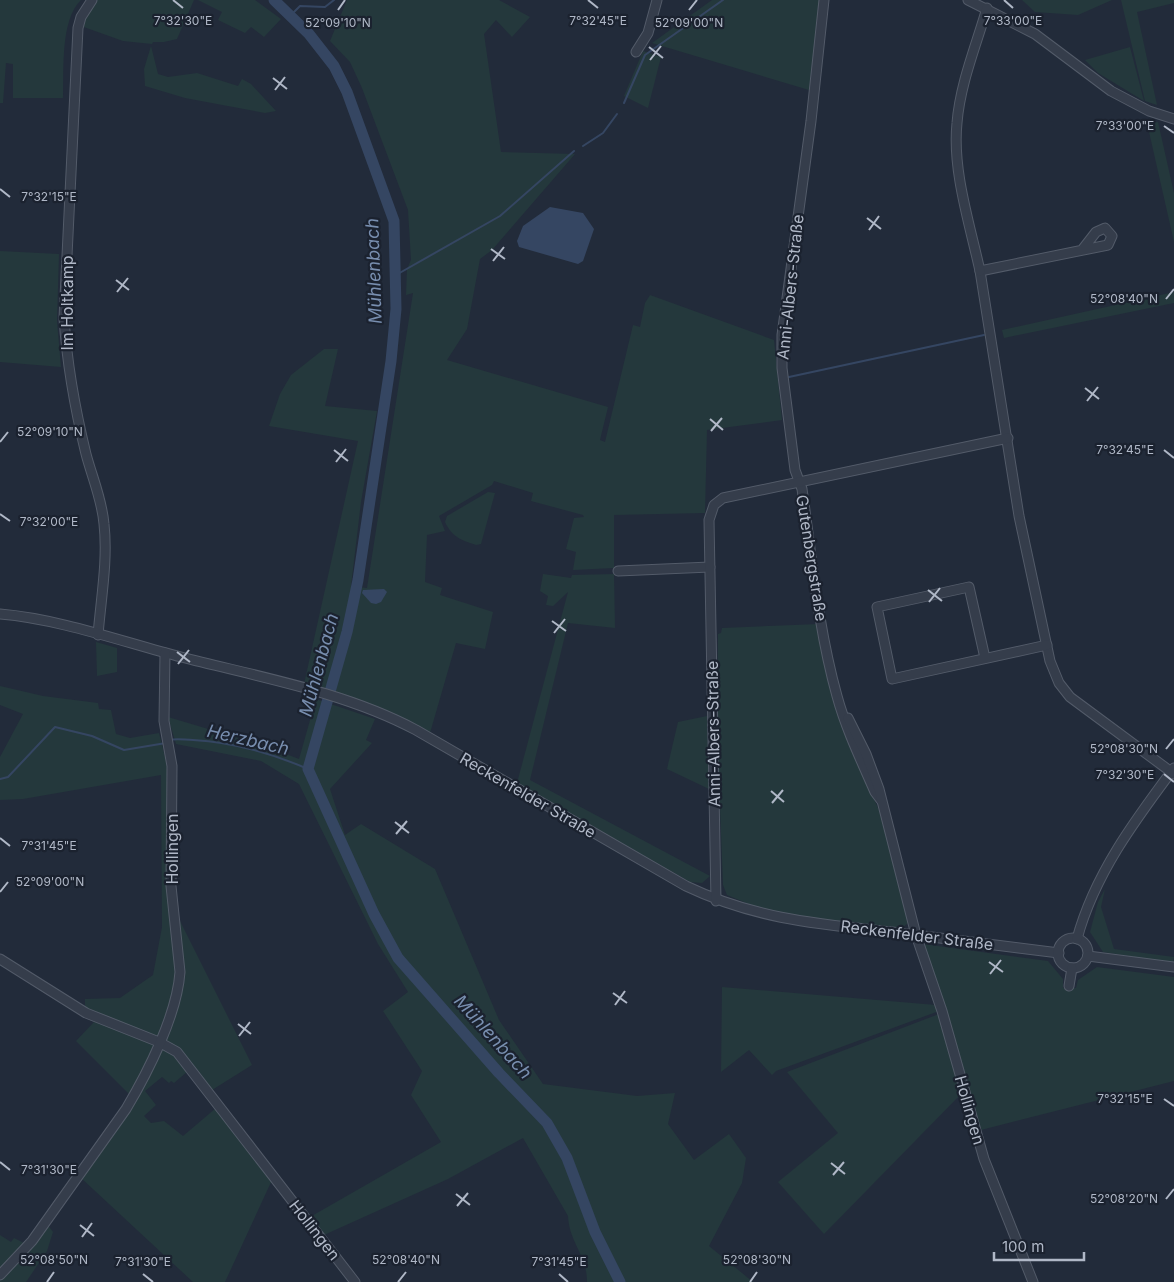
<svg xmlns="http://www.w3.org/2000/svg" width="1174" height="1282" font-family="Inter,sans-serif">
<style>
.green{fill:#24383c}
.water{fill:#354662}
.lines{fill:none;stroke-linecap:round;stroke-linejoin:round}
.stream{stroke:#354662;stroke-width:2}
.river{stroke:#354662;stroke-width:11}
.minor-casing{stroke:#535b69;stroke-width:11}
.minor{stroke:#353d4b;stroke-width:9}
.ticks{fill:none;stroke:#b0b8c7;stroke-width:2}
.labels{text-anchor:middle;stroke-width:4.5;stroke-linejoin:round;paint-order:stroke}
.street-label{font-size:16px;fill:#b0b8c7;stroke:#1b222f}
.water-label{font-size:18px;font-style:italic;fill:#788eaf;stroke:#1b222f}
.ticks-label{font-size:12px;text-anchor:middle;fill:#b0b8c7;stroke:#1b222f;stroke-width:4.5;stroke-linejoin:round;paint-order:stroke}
</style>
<rect width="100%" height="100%" fill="#222b3a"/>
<g class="green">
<path d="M0,0H81C60,20 64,71 63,98H13V64L6,63L3,103H0Z"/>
<polygon points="96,0 194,0 177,39 164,42 153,42 152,44 123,41 81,26 83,18"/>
<polygon points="198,0 255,0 281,19 264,37 251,27 245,33 218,20 222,12"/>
<polygon points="347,0 499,0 530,17 512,37 496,20 484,34 501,152 575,154 492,250 480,259 467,329 447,360 608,407 600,440 605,442 633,325 640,327 645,303 650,295 774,340 782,420 707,430 705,513 614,515 614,568 573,570 576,552 566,549 574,518 584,517 583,515 531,501 533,493 494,481 492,485 439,516 445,531 427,535 425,582 442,588 440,595 493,612 485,649 456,643 430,733 369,704 304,684 358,441 269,426 280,394 291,375 324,349 338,349 325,406 377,411 361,502 351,586 367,588 413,293 406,295 407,269 411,260 408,210 362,88 350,62 330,41"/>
<polygon points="712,0 820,0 809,90 652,43"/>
<polygon points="1022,0 1112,0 1078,15 1035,12"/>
<polygon points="1121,0 1174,0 1174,3 1137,12 1157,105 1145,101"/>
<polygon points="151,46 158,74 168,77 197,73 238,86 242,79 251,84 276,111 265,113 185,98 145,86 144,69"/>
<polygon points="1130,47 1144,101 1098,73 1085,60"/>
<polygon points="643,51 661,57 648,108 624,96"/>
<polygon points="1158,122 1174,193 1174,242 1147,123"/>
<polygon points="0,251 59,254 57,321 61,367 0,362"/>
<polygon points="1174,292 1174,303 1004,338 1002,330"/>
<path d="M488,492L495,493L481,544L476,545C461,540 452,537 445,522L447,516Z"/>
<polygon points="543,574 571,578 572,575 614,574 615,628 568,623 530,780 710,876 702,883 690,882 517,783 568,592 553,606 546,605 548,596 540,591"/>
<polygon points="819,624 834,696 848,743 879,810 909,922 900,930 768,912 727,895 723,885 717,728 718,634 721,633 722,628"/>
<polygon points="96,642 117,648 117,672 97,676"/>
<polygon points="0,686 43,696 98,703 99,709 111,710 116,734 130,738 159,733 169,773 172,905 252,1065 212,1090 200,1073 194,1079 188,1071 174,1083 171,1081 169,1083 162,1077 145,1091 156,1105 144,1116 151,1123 164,1121 183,1136 216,1108 272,1180 225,1282 193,1282 80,1177 128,1112 157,1040 131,1096 76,1041 94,1022 85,1018 85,999 120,998 153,975 162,927 161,775 23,799 0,800 0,757 23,714 0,705"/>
<path d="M316,699L375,719L366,740L372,743L330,789L345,835L361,824L435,869L499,1020L543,1084L637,1096L675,1093L668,1124L694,1160L729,1134L746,1158L742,1183L709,1246L753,1282H587C587,1255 569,1242 568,1216L523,1138L448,1179L324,1235L310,1217L441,1142L411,1095L422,1071L383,1011L408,992L378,944L299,784L261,761L176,744L168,717L265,746L299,759Z"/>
<polygon points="707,716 709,789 667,769 678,722"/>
<polygon points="1105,889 1101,907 1114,949 1174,957 1173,963 1103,952 1090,932 1098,902"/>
<polygon points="923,944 1048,961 1063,979 1063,988 1076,988 1078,980 1097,967 1174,977 1174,1081 981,1130"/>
<polygon points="722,987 936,1005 939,1011 776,1071 772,1075 749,1050 721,1072"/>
<polygon points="939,1014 962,1093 824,1234 778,1182 838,1133 787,1072"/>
<polygon points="47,1224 53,1232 47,1251 26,1282 0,1282 0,1235 11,1242 14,1238 26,1244"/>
</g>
<g class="water">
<polygon points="550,207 583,213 594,229 583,261 578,264 519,247 517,241 523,226"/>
<polygon points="384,589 387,592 381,602 376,604 371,603 362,593 363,590"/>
</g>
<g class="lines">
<g class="stream">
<polyline points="290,16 300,6 325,7 334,0"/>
<polyline points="624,103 645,55 723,0"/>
<polyline points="583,146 603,133 617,114"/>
<polyline points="396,275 500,216 574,151"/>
<polyline points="789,377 984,335"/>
<path d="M170,740C177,738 185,740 193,740C233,742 271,753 308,769"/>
<polyline points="0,779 8,777 55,727 92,736 124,750 166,743"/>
</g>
<polyline class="river" points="274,0 309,34 334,66 347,92 394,221 396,309 391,361 358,580 347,632 308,769 374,914 398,958 499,1073 547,1123 567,1158 595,1232 620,1282"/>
<defs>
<g id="minor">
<path d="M92,0L81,17L78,28L64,318C67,364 75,409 86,454C92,477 102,499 104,524C108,560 101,598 98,635"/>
<path d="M824,0L811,121L782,335V368L795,470L802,489C812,558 818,628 837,696C846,729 861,760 875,792L881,800"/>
<polyline points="968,0 1035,34 1111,91 1149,111 1174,119"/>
<polyline points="636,52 648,33 657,0"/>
<polyline points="1082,250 1096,232 1105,228 1112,236 1108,245 980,271 1019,516 1050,661 1059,683 1070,697 1174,774"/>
<path d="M980,271C970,225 952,170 957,123C960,84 976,46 987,8"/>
<polyline points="618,571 710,567"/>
<path d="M0,614C60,619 123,642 181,657C259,677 345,692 416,730L686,886C755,919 817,924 892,932C948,939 1003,946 1059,953"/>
<polyline points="985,658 969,587 877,607 892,679 1047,645"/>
<polyline points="848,718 866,754 879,789 916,935 942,1011 984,1159 1033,1282"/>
<polyline points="716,901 709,520 714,505 723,498 1008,438"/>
<circle cx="1073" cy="953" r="15"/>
<path d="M1077,939C1094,875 1135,820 1174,768"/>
<polyline points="1088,956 1174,967"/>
<polyline points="0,959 86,1013 159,1042 177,1052 355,1282"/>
<polyline points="1069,986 1072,968"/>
<path d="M0,1275L32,1241L126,1109C148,1072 177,1015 180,972L171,886L172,766L164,721L165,653"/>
</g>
</defs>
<use href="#minor" class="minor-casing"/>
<use href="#minor" class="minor"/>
</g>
<path class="ticks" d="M173,0L183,8M588,0L598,8M1004,0L1013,8M338,10L345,0M689,10L697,0M649,47L663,58M650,60L661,46M273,78L287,89M275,90L285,77M1164,126L1174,133M0,189L10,197M867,218L881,229M869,230L879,216M491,249L505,259M493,261L504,247M116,280L129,290M117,292L128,278M1166,299L1174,289M1085,388L1099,399M1087,401L1098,387M710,419L723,430M711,431L722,418M0,442L8,432M334,450L348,461M1164,450L1174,458M336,462L346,449M0,514L10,521M928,590L942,601M929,602L940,588M552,621L566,631M554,633L565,619M177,652L190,662M178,664L189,650M1166,749L1174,739M1164,774L1174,782M771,791L784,802M772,803L783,790M395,822L409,833M396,834L407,821M0,838L10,846M0,892L8,882M989,962L1003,972M990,974L1001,960M613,993L627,1003M615,1005L625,991M238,1024L251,1034M239,1036L250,1022M1164,1099L1174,1106M0,1162L10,1170M831,1163L845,1174M833,1175L844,1162M456,1194L470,1205M1166,1199L1174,1189M457,1206L468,1193M80,1225L94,1236M82,1237L92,1223M143,1274L153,1282M559,1274L568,1282M47,1282L54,1272M398,1282L406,1272M750,1282L757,1272"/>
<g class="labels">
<g class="street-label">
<text transform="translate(790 287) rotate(-84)" y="6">Anni-Albers-Straße</text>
<text transform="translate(67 303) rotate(-90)" y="6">Im Holtkamp</text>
<text transform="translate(812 558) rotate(81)" y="6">Gutenbergstraße</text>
<text transform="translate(713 734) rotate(-91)" y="6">Anni-Albers-Straße</text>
<text transform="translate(528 795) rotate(30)" y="6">Reckenfelder Straße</text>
<text transform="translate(172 849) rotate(-90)" y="6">Hollingen</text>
<text transform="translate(917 935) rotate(7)" y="6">Reckenfelder Straße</text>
<text transform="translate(970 1110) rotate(74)" y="6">Hollingen</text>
<text transform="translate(315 1230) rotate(52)" y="6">Hollingen</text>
</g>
<g class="water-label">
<text transform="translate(374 271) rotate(-92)" y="6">Mühlenbach</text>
<text transform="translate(319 665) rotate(-75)" y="6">Mühlenbach</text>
<text transform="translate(248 740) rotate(13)" y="6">Herzbach</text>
<text transform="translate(493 1037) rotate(48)" y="6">Mühlenbach</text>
</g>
</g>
<g class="ticks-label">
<text x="183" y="25">7°32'30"E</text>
<text x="598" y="25">7°32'45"E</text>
<text x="1013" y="25">7°33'00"E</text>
<text x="338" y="27">52°09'10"N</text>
<text x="689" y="27">52°09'00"N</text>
<text x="1125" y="130">7°33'00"E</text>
<text x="49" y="201">7°32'15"E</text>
<text x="1124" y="303">52°08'40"N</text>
<text x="50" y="436">52°09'10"N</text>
<text x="1125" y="454">7°32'45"E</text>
<text x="49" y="526">7°32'00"E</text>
<text x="1124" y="753">52°08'30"N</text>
<text x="1125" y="779">7°32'30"E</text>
<text x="49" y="850">7°31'45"E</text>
<text x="50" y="886">52°09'00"N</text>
<text x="1125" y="1103">7°32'15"E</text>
<text x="49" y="1174">7°31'30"E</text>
<text x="1124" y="1203">52°08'20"N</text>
<text x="54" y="1264">52°08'50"N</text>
<text x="406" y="1264">52°08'40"N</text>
<text x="757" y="1264">52°08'30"N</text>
<text x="143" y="1266">7°31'30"E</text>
<text x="559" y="1266">7°31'45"E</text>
</g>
<path d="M994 1252v8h90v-8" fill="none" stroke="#b0b8c7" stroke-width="2.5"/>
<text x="1002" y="1252" font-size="15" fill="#b0b8c7" stroke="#1b222f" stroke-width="4" paint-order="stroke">100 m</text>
</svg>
